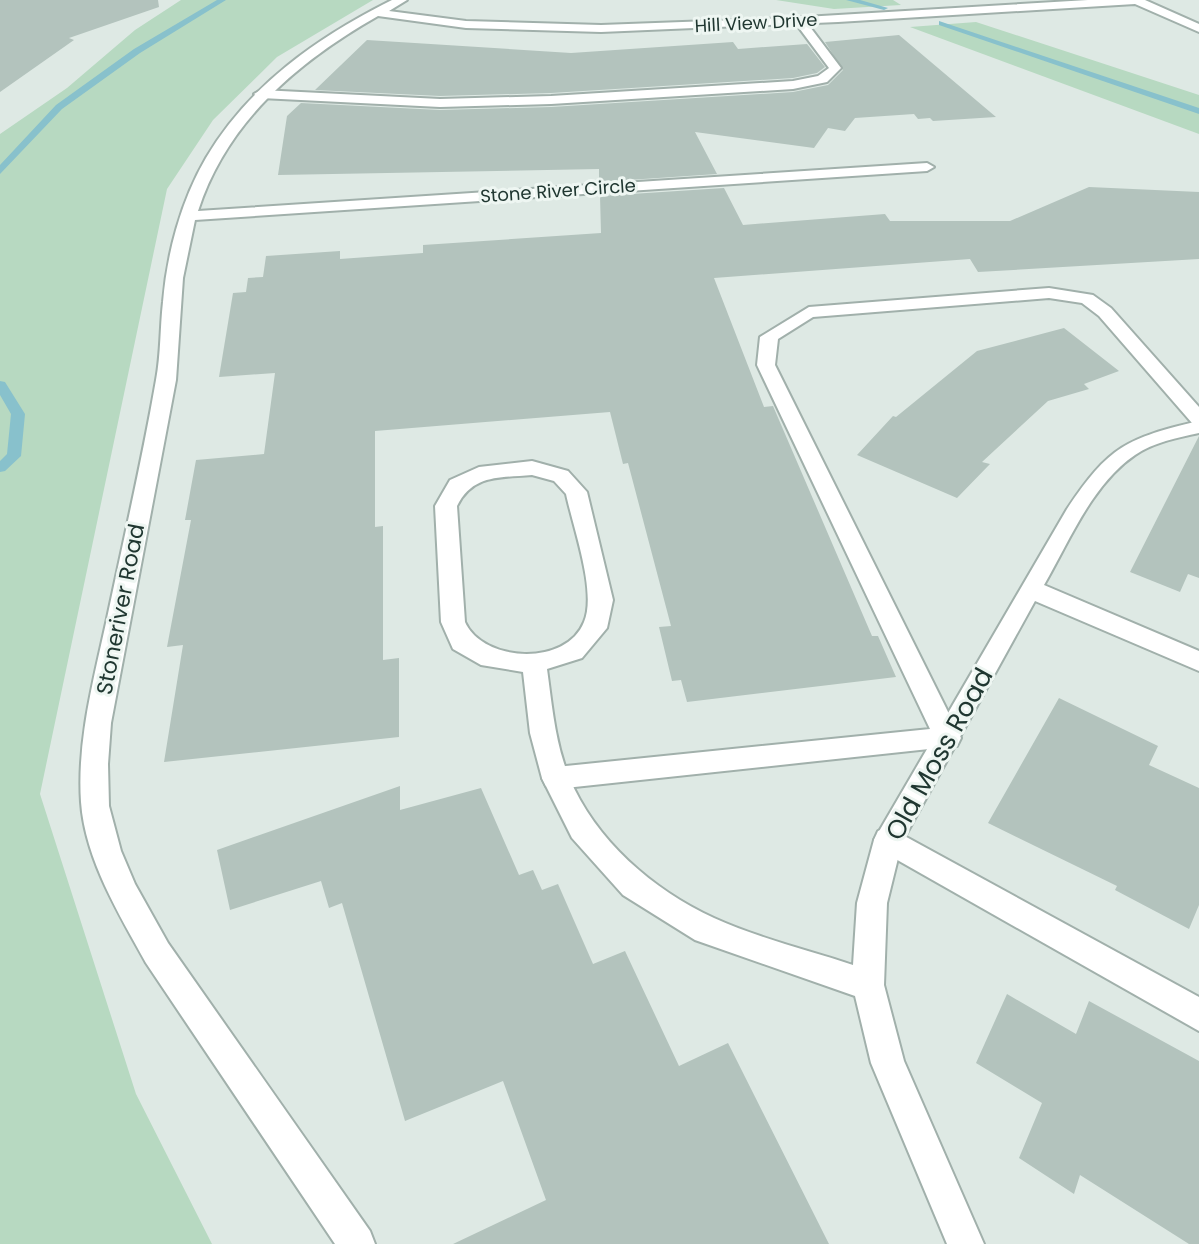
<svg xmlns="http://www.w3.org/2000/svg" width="1199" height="1244" font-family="Poppins,sans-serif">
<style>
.green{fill:#b7d9c1}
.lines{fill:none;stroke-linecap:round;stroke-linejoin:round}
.stream{fill:#88c1cc;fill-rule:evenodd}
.building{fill:#b3c3bd}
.lane-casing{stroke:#a1b0ab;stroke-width:4}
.street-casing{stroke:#a1b0ab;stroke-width:4}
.lane{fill:#fff;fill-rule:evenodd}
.street{fill:#fff;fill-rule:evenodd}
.labels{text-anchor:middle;stroke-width:6;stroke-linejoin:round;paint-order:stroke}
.far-street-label{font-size:18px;fill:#203731;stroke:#eef6f2}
.street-label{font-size:22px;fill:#203731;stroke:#eef6f2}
.near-street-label{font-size:26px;fill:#203731;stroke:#eef6f2}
</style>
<rect width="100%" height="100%" fill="#dee9e4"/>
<g class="green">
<polygon points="181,0 373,0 277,57 213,120 167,189 40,794 136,1094 212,1244 0,1244 0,134 67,88 135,30"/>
<polygon points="776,0 893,0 901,5 834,9"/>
<polygon points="976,22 1199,95 1199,134 910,27"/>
</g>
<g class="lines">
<g class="stream">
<polygon points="217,0 226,0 140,53 62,109 0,174 0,165 56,105 134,49"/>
<polygon points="846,0 860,0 888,8 884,10"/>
<polygon points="939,21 1199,108 1199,114 939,25"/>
<polygon points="0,381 5,382 25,414 21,456 5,471 0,472 0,461 7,454 11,414 0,395"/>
</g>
</g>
<g class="building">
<polygon points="0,0 158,0 159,7 69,38 74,40 0,92"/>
<polygon points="899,35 996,117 933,121 930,118 918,119 914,114 855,118 845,131 828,128 814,148 695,132 717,174 599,182 599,169 278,175 287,116 301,103 440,110 551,107 793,92 828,85 843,70 825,42"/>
<polygon points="367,40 571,53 733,42 738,49 807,44 825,67 817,73 793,78 551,93 440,96 315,90"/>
<polygon points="1089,187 1199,192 1199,259 978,272 970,259 714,278 764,407 773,406 872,636 878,636 896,677 687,702 681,680 672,681 659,627 671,626 628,463 623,464 610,412 375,431 375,527 383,526 383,660 399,658 399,737 164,762 183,645 167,647 191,520 185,520 196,460 264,454 275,373 219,377 233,293 246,292 248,278 263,277 266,256 340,251 340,259 423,253 423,245 601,233 600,196 724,188 743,225 885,214 890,221 1010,221"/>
<polygon points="1064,328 1119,371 1084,384 1089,389 1048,401 982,462 990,464 957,498 857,455 893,416 896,417 977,351"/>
<polygon points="1199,436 1199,578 1188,574 1180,592 1130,572"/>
<polygon points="1059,698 1158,746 1149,765 1199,788 1199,905 1189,929 1115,890 1117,886 988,823"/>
<polygon points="400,786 400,810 481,788 519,875 533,870 542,890 558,884 593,964 625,951 679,1066 728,1043 829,1244 453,1244 546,1200 503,1081 405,1121 342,903 329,908 321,881 230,910 217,850"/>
<polygon points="1007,994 1076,1034 1089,1001 1199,1061 1199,1244 1189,1244 1080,1175 1074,1194 1019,1158 1042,1103 976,1063"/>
</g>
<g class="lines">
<defs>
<g id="lane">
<polygon points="800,18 804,19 841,68 827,82 793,89 551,104 440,107 261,98 254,94 261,90 440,99 551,96 793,81 818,76 829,68 794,21"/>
<polygon points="1049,288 1093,295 1111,308 1199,407 1199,425 1192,423 1099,316 1082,303 1049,298 813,317 778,339 775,365 961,738 957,746 556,789 546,786 542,778 546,770 556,767 930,729 757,365 760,337 809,307"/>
<polygon points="888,827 1199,997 1199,1031 878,849 874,840 878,831"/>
</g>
<g id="street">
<path d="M392,0H407L389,11L466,21L601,25L788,18L1088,0H1145L1199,24V32L1135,4L838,22L601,32L466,28L378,16C299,61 227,121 198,211L927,163L934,167L927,171L195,220L183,278L176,380L111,723L108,764L109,806L121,851L135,884L168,943L370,1231L375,1244H335L146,963C119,914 85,859 81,802C77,741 93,682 106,623C123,542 142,461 156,380C161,354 160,328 163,302C167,253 181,201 206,158C249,85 318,37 392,0Z"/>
<path d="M1199,421V433C1177,438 1154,442 1135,455C1092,484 1069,542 1044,585L1199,651V671L1035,601L902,842L887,903L884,985L904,1061L984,1244H947L871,1063L855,996L695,940L623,895L572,838L542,778L530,733L523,672L481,665L453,649L441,622L435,506L450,480L479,467L532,461L568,471L587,492L613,600L607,628L582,658L547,669C552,705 555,743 569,777C595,840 653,890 714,918C758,938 808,950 853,965L857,903L874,840L1067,509C1109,446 1127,438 1199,421ZM532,475L554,481L566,494C573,527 597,592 584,622C566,667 483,662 465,622L457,506C473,474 500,478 532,475Z"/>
</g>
</defs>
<use href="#lane" class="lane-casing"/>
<use href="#street" class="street-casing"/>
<use href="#lane" class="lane"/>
<use href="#street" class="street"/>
</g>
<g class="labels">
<g class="far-street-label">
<text transform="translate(756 23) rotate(-3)" y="6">Hill View Drive</text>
<text transform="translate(558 191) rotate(-4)" y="6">Stone River Circle</text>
</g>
<g class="street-label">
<text transform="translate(120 609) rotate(-79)" y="8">Stoneriver Road</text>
</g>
<g class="near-street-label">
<text transform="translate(939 754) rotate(-61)" y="9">Old Moss Road</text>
</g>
</g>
</svg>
